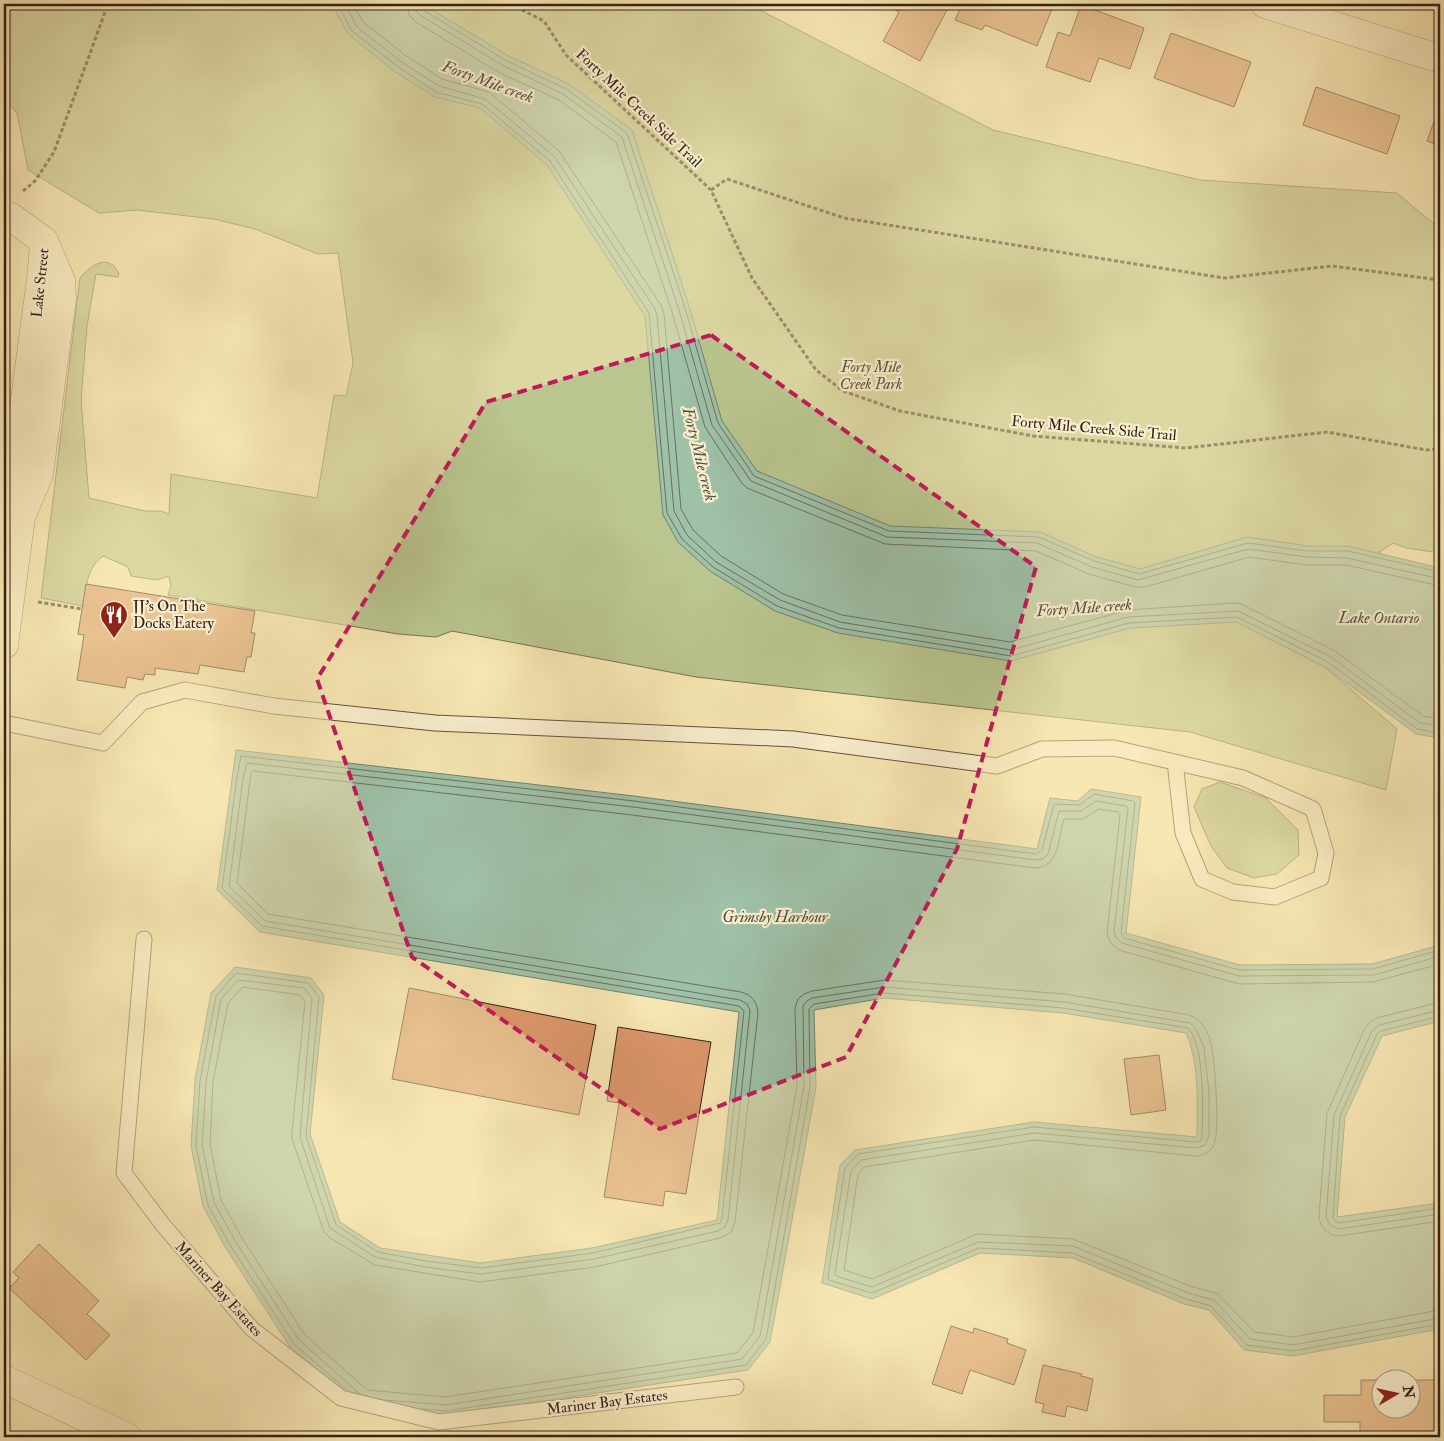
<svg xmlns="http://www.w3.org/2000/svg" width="1444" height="1441" font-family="'IM FELL Double Pica',serif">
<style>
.green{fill:#bac68f;stroke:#787353}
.water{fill:#9ec1a8;stroke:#74816e}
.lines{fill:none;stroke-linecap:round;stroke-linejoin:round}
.shore{stroke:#6a7060;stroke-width:1}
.building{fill:#dc976b;stroke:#352017}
.service-casing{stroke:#66523e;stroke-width:17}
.minor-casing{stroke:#66523e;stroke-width:29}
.tertiary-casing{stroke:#66523e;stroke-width:29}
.path{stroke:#352017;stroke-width:3;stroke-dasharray:4 2.5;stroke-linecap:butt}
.service{stroke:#faefce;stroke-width:15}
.minor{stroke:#faefce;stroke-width:28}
.tertiary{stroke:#faefce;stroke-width:28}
.marked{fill:none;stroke:#c2185b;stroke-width:4;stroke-dasharray:10 6;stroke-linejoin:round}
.labels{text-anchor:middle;stroke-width:4.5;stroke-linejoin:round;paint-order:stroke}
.street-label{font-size:15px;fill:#352017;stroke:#faefce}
.park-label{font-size:15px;font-style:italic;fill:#5d523b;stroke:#faefce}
.poi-label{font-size:15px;fill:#352017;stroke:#faefce;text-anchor:start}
.water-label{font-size:16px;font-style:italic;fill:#545042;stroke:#faefce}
</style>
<rect width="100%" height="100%" fill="#f7e7b3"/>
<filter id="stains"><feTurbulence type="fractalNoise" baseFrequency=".004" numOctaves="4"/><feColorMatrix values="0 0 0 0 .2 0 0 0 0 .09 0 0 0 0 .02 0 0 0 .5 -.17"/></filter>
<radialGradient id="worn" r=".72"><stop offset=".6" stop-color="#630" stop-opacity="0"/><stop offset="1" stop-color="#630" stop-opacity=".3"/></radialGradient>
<g class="green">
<path d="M4,4H748L993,130L1200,180L1397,193L1440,229V553L1406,548L1393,543L1261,634L1325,667L1397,729L1386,790L1190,732L696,677L452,631L436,637L398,634L168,595L171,586L169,576L157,580L131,576L128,567L103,556C87,567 86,588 83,606L41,598L80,278C91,265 109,252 119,274L118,277L96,274L87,326L81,400L89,498L145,511H161L169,514L171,474L317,498L334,395L346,396L353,363L338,253L318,254L255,229L214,219L137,210L99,213L28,170L17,113L4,98Z"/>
<polygon points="1220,782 1266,798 1298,830 1299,855 1277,874 1254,878 1227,868 1211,846 1194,807 1202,789"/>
</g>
<g class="water">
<polygon points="332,4 422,4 507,55 569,84 632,130 689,306 722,421 757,471 890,526 1040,532 1096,557 1140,569 1247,537 1308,546 1348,546 1440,568 1440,738 1416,734 1325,667 1236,622 1130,628 1011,661 838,633 775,611 710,571 678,542 663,515 645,316 547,165 480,108 435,97 394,71 348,34"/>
<path d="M236,750L634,796L1037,849L1050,798L1078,801L1091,789L1141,797L1126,933L1240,965L1372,964L1440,945V1021L1382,1036L1345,1117L1337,1217L1440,1203V1329L1293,1356L1244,1350L1209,1310L1184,1304L1073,1258L980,1253L872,1299L822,1283L840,1165L855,1150L1034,1122L1197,1137C1197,1103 1200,1065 1186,1033L1063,1013L884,998L814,1010L816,1087L770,1342L748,1370L446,1416L360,1409L290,1347L225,1247L203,1206L191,1146L195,1080L211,993L235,967L311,978L324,995L310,1134L340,1222L380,1248L480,1263L592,1248L717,1220L739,1012L260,932L217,890Z"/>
</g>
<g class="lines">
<g class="shore">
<polyline points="337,4 352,31 397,66 436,92 482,104 550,161 649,313 667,513 682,539 713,567 777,606 839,628 1011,656 1129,623 1237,617 1328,662 1417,729 1440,733"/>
<polyline points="345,4 357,27 400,61 439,86 485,99 554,156 655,309 657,315 674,511 687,535 716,562 780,600 840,622 1011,650 1128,617 1238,611 1331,657 1420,723 1440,726"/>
<polyline points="353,4 363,22 405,55 442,79 489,92 559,151 661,305 664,314 681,509 693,530 721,556 783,594 842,615 1010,642 1128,610 1234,603 1241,604 1335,651 1423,716 1440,719"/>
<polyline points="407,4 409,15 416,22 498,72 559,100 616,142 672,312 705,427 741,482 747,488 885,544 1036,551 1089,574 1135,587 1145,587 1249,557 1306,565 1346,565 1440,586"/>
<polyline points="414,4 415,10 420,15 502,65 563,94 622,137 679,310 712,425 751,481 887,537 1037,543 1092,567 1138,580 1248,549 1307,557 1347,558 1440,579"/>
<polyline points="421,4 423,10 505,60 566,89 627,133 685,308 718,423 754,476 889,531 1039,537 1094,561 1139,574 1248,543 1307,551 1348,551 1440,572"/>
<path d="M1440,964L1373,982L1239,984L1119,950L1110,942L1107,933L1120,815L1118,812L1099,809L1083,819H1064C1058,837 1060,867 1035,868L632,815L253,771L251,773L237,883L268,914L741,992C752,995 757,1002 758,1013L735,1222L731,1232L720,1238L595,1267L480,1282L375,1265L330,1238L324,1232L292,1139V1132L305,1002L300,995L243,987L228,1003L213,1082L210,1144L221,1200L242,1238L305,1335L367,1390L445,1397L737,1353L753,1333L797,1086L795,1008L798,999L804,994L812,991L885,980L1065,994L1189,1015C1202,1019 1208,1032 1211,1044C1215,1060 1220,1133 1214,1145C1210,1152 1203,1156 1195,1156L1035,1140L864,1167L858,1174L844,1270L872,1279L977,1234L1073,1239L1190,1286L1218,1294L1254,1332L1293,1337L1440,1310"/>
<path d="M1440,1002L1377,1018L1370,1022L1365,1028L1327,1113L1319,1216C1320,1228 1327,1235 1339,1236L1440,1221"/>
<polyline points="1440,1010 1379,1025 1372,1031 1334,1115 1326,1217 1330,1225 1339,1229 1440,1214"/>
<polyline points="1440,1016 1381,1031 1377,1034 1340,1116 1333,1217 1335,1221 1339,1223 1440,1208"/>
<polyline points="347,1390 294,1344 230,1245 208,1205 196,1145 200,1081 216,996 236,973 308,983 319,997 306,1136 336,1225 378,1252 426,1261 481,1268 593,1253 720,1223 722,1219 744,1011 739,1006 262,926 222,888 237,777 241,756 634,801 1036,854 1042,850 1054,804 1080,805 1094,794 1133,801 1135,803 1121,932 1124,938 1239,970 1373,969 1440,950"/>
<polyline points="360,1394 299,1340 235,1241 214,1202 202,1145 206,1082 221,999 238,980 304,988 312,998 300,1137 330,1228 375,1257 425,1267 481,1274 594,1259 718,1231 725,1227 728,1220 750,1010 747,1004 740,1000 265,921 229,886 243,778 247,763 633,807 1036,860 1043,859 1048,854 1059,811 1081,811 1096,801 1126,806 1128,808 1114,931 1116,938 1122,943 1239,976 1374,975 1440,956"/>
<polyline points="384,1400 446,1405 742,1359 760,1336 804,1086 803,1006 807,1001 812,998 885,987 1064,1002 1190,1023 1196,1029 1204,1048 1209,1092 1209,1136 1205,1145 1196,1148 1035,1133 861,1160 851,1171 835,1273 836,1276 872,1287 978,1242 1073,1246 1188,1293 1214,1300 1250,1339 1293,1345 1440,1318"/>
<path d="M423,1409L446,1411L746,1365L766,1339L810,1087L809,1009L814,1004L884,993L1063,1008L1188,1028C1205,1044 1203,1113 1202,1137L1200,1141L1196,1142L1034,1127L858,1154L845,1168L828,1277L829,1280L872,1293L979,1248L1073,1253L1186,1299L1211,1306L1247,1345L1293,1351L1440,1324"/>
</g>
</g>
<g class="building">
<polygon points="892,4 950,4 920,61 883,41 899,12 890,7"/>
<polygon points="962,4 1054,4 1037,46 985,25 982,30 955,20"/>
<polygon points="1081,5 1144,28 1130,69 1099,58 1090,82 1046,67 1058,32 1070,36"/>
<polygon points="1171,33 1251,62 1234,107 1154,78"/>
<polygon points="1316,87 1400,116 1387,154 1303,125"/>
<polygon points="1436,116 1440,118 1440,146 1427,141"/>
<polygon points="86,584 255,611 251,633 255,633 251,657 247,657 244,672 200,665 198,674 155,668 155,675 145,674 143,680 127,677 125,688 77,680 84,635 78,634"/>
<polygon points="409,988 596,1025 579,1115 392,1079"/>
<polygon points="618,1027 711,1042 686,1194 665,1191 663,1206 604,1197 619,1103 607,1101"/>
<polygon points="1159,1055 1166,1110 1131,1115 1124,1059"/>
<polygon points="39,1244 99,1301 87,1314 110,1335 86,1360 9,1288 19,1278 13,1272"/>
<polygon points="951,1326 973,1333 974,1328 1008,1339 1007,1343 1026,1350 1014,1385 970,1370 962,1394 932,1384"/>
<polygon points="1043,1365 1082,1374 1081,1376 1093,1379 1087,1411 1067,1406 1065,1417 1042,1412 1044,1404 1035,1402"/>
<polygon points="1361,1380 1382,1380 1382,1408 1412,1408 1412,1380 1440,1380 1440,1433 1360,1433 1360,1422 1324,1422 1324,1395 1361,1395"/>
</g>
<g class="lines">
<defs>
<g id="service">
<polyline points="4,723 103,743 142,702 185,690 274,706 435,723 793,739 997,766 1042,749 1114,748 1243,778 1313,809 1326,853 1321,878 1275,897 1233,892 1202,879 1183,833 1175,762"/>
<polyline points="144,939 124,1173 163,1225 252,1329 341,1398 439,1422 736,1387"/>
</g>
<g id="minor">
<polyline points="1265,4 1440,59"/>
<polyline points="4,1379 127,1437"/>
</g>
<g id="tertiary">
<polyline points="4,215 11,217 44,241"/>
<polyline points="21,517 15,474 41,279 44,245"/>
<polyline points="4,645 21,517 39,474 62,299 61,281 44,241"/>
</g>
</defs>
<use href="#service" class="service-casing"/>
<use href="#minor" class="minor-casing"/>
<use href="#tertiary" class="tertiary-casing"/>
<g class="path">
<polyline points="510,4 544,21 566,55 711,190 752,278 816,370 843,391 900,411 1033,436 1186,448 1327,432 1426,450 1440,449"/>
<polyline points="711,190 727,179 844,218 1224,278 1332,266 1440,280"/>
<polyline points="23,191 35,181 54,152 108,4"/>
<polyline points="38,602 82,609"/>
</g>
<use href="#service" class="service"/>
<use href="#minor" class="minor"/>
<use href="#tertiary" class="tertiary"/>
</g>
<path d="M0 0H1444V1441H0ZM711,335L1036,567L957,849L846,1057L660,1129L412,957L317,679L486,402Z" fill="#f7e7b3" fill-opacity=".55" fill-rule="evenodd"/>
<path class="marked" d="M711,335L1036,567L957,849L846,1057L660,1129L412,957L317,679L486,402Z"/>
<defs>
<symbol id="restaurant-pin" viewBox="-11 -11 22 30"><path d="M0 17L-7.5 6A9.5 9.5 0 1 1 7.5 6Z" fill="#8f2418" stroke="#faefce"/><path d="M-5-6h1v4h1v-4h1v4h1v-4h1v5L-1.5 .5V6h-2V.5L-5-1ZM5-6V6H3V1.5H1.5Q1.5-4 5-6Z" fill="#fff"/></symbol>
</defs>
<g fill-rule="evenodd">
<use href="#restaurant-pin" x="98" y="599" width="32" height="43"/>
</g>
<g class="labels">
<g class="street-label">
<text transform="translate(639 108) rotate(43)" y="5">Forty Mile Creek Side Trail</text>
<text transform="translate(40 283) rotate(-84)" y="5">Lake Street</text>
<text transform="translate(1094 428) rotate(5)" y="5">Forty Mile Creek Side Trail</text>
<text transform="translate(219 1289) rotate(48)" y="5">Mariner Bay Estates</text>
<text transform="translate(607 1402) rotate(-7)" y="5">Mariner Bay Estates</text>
</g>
<g class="park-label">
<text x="871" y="372">Forty Mile<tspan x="871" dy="17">Creek Park</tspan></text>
</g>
<g class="poi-label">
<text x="133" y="611">JJ’s On The<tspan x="133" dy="17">Docks Eatery</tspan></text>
</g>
<g class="water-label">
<text transform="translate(488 81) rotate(20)" y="6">Forty Mile creek</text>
<text transform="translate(700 454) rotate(76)" y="6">Forty Mile creek</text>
<text transform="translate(1084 607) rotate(-4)" y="6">Forty Mile creek</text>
<text x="1379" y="623">Lake Ontario</text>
<text x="775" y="922">Grimsby Harbour</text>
</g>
</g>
<rect width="1444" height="1441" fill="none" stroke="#f7e7b3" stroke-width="20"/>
<rect x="5" y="5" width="1434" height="1431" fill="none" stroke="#352017" stroke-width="2.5"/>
<rect x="10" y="10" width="1424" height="1421" fill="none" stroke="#352017"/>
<g transform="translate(1396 1394) rotate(81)"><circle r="24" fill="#faefce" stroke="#ab9c85"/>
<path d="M0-4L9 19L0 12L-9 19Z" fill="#8f2418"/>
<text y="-8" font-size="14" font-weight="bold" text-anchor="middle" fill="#352017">N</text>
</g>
<rect width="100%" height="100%" filter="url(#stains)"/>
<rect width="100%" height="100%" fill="url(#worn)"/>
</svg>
